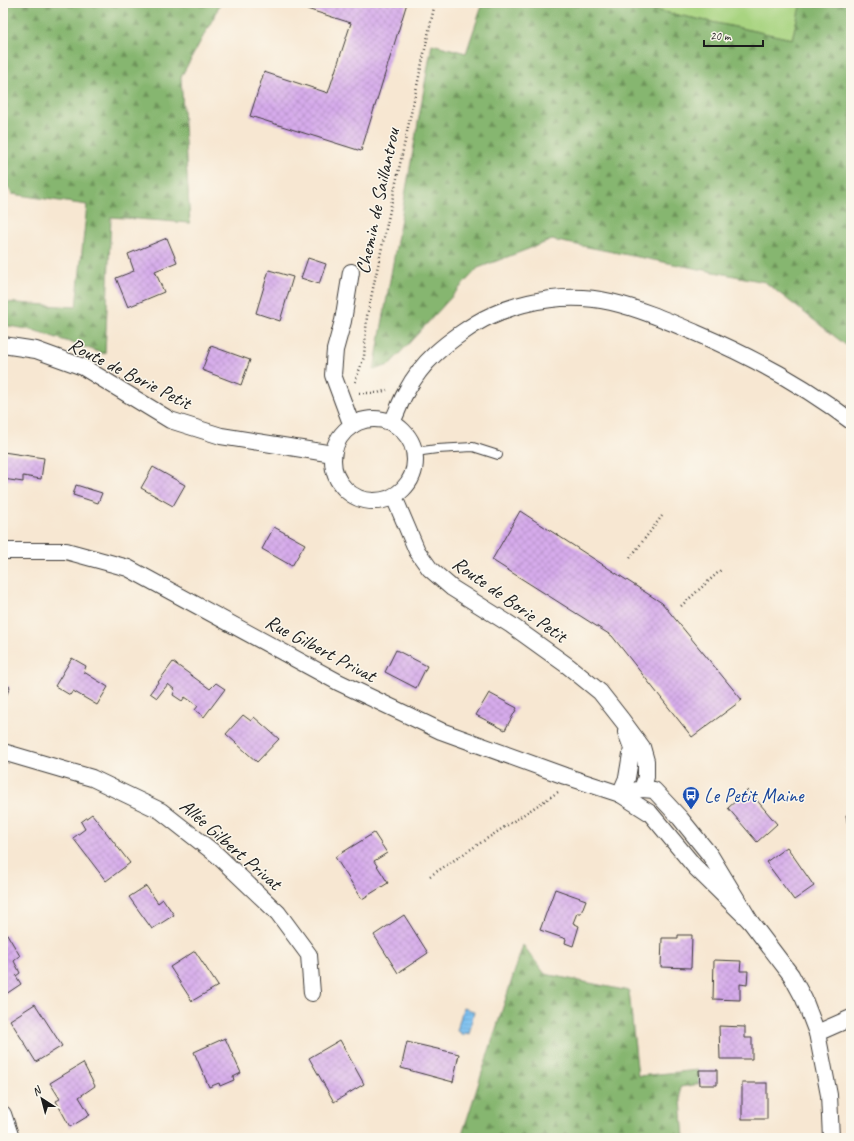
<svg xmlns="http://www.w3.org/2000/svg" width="854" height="1141" font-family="Caveat,sans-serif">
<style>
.green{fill:#a9d481;stroke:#62784e}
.forest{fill:url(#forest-firs);stroke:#516946}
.water{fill:url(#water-rules);stroke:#4b6e86}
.building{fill:url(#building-cross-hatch)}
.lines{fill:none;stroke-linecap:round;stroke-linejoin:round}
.service-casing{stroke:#3d3a37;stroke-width:10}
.minor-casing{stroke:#3d3a37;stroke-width:18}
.path{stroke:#3d3a37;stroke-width:2.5;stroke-dasharray:1 3;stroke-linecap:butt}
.service{stroke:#fff;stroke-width:8}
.minor{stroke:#fff;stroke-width:16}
.labels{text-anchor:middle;stroke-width:3;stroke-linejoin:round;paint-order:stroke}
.street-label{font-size:20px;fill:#1c1c1c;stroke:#fbf7ec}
.transit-label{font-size:20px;fill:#164399;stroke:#fbf7ec;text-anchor:start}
</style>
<defs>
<pattern id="forest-firs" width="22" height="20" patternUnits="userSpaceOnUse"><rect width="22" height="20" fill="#86b66f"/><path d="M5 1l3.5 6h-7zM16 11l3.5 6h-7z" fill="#6d935a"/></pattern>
<pattern id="water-rules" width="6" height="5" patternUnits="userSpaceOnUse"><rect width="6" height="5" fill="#7ac0f1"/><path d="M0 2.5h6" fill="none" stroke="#69a4ce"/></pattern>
<pattern id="building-cross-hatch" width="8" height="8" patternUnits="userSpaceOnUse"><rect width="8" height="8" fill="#d6abeb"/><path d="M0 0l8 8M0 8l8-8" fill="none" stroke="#b793c9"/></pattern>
</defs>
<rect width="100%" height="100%" fill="#fbf7ec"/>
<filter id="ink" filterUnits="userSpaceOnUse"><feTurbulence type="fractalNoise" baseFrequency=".025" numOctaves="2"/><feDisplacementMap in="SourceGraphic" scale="8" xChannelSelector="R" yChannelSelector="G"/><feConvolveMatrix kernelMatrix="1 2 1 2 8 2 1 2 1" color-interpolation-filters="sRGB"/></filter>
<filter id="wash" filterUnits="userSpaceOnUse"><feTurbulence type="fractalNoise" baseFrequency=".012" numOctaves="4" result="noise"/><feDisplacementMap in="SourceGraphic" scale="16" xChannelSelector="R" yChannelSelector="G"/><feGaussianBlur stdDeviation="0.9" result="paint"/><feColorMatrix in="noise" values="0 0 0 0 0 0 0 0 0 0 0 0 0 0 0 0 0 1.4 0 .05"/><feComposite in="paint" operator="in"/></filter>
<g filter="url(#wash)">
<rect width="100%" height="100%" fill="#f7e7d2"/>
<polygon class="green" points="621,3 801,3 792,39"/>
<g class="forest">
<polygon points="3,3 220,3 215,15 181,77 190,223 111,217 105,354 33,330 3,325 3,302 76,307 87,205 12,194 3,179"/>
<polygon points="483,3 621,3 792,39 801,3 851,3 851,349 765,282 552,240 478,268 389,365 374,370 432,44 466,53"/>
<polygon points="523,945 545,974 629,991 638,1076 699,1070 700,1084 680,1087 684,1138 461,1138"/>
</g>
<polygon class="water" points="463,1008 474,1011 469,1034 466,1033 463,1035 461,1034 460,1032 457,1031"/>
<g id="blocks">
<g class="building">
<polygon points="288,3 407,3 361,151 250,116 264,72 328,93 351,23"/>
<polygon points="167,238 177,262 155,271 164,292 128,307 116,278 134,271 128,254"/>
<polygon points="308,258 326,264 319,284 301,278"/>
<polygon points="269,270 293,277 280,321 256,313"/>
<polygon points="211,346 250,360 241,385 202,370"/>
<polygon points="3,452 44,458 41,479 23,476 23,482 3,479"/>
<polygon points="153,467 185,485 173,506 141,488"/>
<polygon points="76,485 102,493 98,503 73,495"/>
<polygon points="520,511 662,603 742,700 692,737 612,636 492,560"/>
<polygon points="274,527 305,544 292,566 262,549"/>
<polygon points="396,650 427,666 416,688 385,672"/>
<polygon points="72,658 86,666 84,672 108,687 97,705 73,691 70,695 55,686"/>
<polygon points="173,662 210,689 216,683 225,689 204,717 195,710 198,706 185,697 182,701 173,695 175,690 168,684 157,698 150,693"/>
<polygon points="3,684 10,687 3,703"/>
<polygon points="489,693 517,708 505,730 476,715"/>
<polygon points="243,715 251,721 254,717 279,739 257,762 226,734"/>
<polygon points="748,790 777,824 757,842 728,808"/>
<polygon points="92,814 130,863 106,881 73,838 85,829 81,822"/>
<polygon points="851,814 851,838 850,838 846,815"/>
<polygon points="374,833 387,853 374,861 388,883 362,899 335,857"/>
<polygon points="787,847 814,886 794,900 766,862"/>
<polygon points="146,886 158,903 163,899 174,915 152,929 129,897"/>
<polygon points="555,889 586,900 581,913 577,913 573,923 579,926 573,946 565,943 566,939 540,930"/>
<polygon points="404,915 428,953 398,973 374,935"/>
<polygon points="7,934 20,956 14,961 20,973 16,976 21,984 3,996 3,937"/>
<polygon points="678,935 692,935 691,968 661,967 662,938 678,938"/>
<polygon points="195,951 218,986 192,1001 170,967"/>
<polygon points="714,960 741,961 740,971 748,971 747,985 740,984 740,1000 713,999"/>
<polygon points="35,1004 62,1046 36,1062 10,1020"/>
<polygon points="719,1026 745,1027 745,1038 752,1038 752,1059 720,1059"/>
<polygon points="225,1038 241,1073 233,1077 234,1080 220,1086 219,1083 209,1087 194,1052"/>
<polygon points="340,1040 364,1084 334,1102 309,1058"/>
<polygon points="407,1042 459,1054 453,1082 401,1068"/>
<polygon points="83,1063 95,1086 79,1097 90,1115 70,1127 56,1101 60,1099 50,1083"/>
<polygon points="699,1070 717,1070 717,1085 700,1085"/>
<rect x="742" y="1083" width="25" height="36"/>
</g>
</g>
</g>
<g filter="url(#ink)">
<use href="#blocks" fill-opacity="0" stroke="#3d3a37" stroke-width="1"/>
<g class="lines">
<defs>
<polyline id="service" points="415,452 437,449 473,447 498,455"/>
<g id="minor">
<polyline points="351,272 343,321 335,350 333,375 349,418 353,425"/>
<polyline points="3,345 36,350 83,367 170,420 221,436 333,454"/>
<circle cx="374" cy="460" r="41"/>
<path d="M392,422C397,413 400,402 406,392C413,379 424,364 435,354C448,342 474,323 490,316C527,299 571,293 611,302C641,309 668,321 696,333C750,356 804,385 851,421"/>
<polyline points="394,497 417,551 430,569 452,588 511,625 568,666 600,692 622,720 642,747 646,761 646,777 642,789"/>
<polyline points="3,551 66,551 128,568 338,682 441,731 565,776 620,794 650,813 695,867 750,921"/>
<polyline points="3,752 92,778 161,811 217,855 278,913 309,955 312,993"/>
<polyline points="620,794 642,789 654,790 680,818 710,855 750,921 791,975 804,999 817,1033 829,1095 831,1138"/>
<polyline points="620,794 627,778 632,748 626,732"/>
<polyline points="817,1033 851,1018"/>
<polyline points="3,1114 11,1138"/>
</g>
</defs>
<use href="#service" class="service-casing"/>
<use href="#minor" class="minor-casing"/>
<g class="path">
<polyline points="355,382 364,357 367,316 435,3"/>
<polyline points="359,393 378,393 387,390"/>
<polyline points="630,558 662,516"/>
<polyline points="681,606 722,569"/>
<polyline points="430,876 558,792"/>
</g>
<use href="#service" class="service"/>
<use href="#minor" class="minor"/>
</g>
</g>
<defs>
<symbol id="bus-pin" viewBox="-11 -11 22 30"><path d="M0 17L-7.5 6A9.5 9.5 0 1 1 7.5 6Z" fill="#1a4fb4" stroke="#fbf7ec"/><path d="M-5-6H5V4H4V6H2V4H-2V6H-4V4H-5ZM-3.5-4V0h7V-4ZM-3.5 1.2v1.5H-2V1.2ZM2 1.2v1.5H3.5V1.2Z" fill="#fff"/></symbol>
</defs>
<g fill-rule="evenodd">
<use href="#bus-pin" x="681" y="785" width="20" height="27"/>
</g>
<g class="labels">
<g class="street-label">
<text transform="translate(377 201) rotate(-78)" y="7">Chemin de Saillantrou</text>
<text transform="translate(130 373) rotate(27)" y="7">Route de Borie Petit</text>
<text transform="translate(510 599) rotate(35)" y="7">Route de Borie Petit</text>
<text transform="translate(321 648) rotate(28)" y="7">Rue Gilbert Privat</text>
<text transform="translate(231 844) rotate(41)" y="7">Allée Gilbert Privat</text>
</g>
<g class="transit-label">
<text x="704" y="802">Le Petit Maine</text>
</g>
</g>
<rect width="854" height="1141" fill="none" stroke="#fbf7ec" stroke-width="16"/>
<g transform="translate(42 1099) rotate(324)" stroke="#fbf7ec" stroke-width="3" paint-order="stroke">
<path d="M0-3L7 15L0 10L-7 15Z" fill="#1c1c1c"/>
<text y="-6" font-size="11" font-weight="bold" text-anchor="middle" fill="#1c1c1c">N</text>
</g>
<path d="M704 40v6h59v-6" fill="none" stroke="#1c1c1c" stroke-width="2"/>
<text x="710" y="40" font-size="12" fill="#1c1c1c" stroke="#fbf7ec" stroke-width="3" paint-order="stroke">20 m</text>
</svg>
